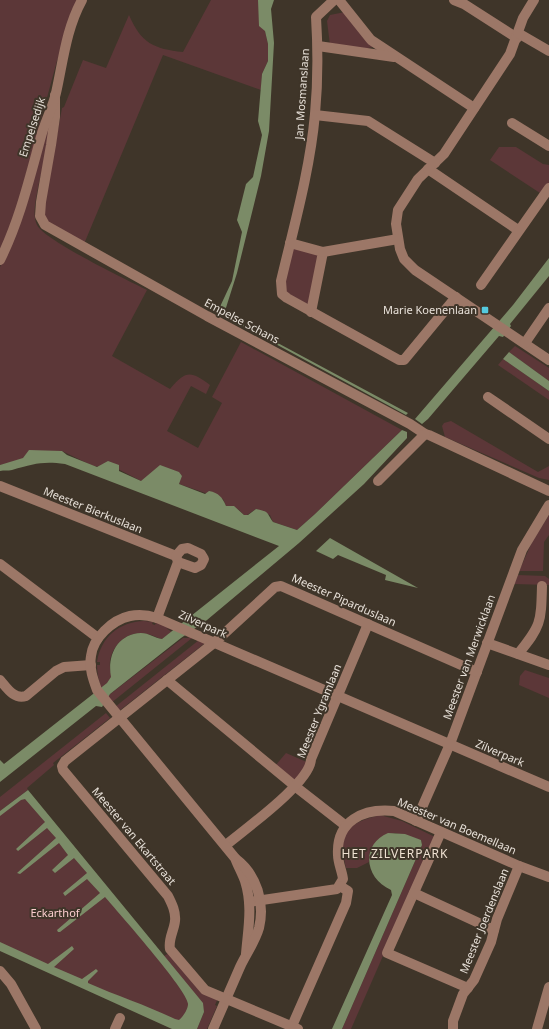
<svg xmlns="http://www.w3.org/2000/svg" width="549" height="1029" font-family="'Noto Sans',sans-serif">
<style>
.green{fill:#5c3738;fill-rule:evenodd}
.water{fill:#7b8b67}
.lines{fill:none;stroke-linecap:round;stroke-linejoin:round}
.minor{stroke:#9c7767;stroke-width:10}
.poi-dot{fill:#55cadf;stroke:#3f3529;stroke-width:1.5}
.labels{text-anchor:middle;stroke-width:4;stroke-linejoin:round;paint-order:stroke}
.street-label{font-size:11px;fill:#e8e1d9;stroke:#3f3529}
.poi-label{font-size:11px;fill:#e8e1d9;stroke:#3f3529;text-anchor:end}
.park-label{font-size:11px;fill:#fbcdce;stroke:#3f3529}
.neighbourhood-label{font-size:12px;letter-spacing:1px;fill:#eee1d1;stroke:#3f3529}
</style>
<rect width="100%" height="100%" fill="#3f3529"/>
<g class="green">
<polygon points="0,0 79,0 57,61 16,211 0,253"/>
<path d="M211,0H258L268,44V61L262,74L261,90L163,55L84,244L46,221L43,211L62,108L64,107L83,60L106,68L129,15C141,43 154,49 183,52Z"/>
<polygon points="345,12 373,47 359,50 330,45 327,21 330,15"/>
<path d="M48,122C52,145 42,166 38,188C36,199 32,215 37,225C44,240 127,280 147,290L112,356L170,389C186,370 191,371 210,385L206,394L191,386L167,431L198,448L222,403L212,397L241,342L402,430L315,514L297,530L273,522L270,515L256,509L247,515H244L239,510L226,506L223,499L179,484L182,475L141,481L118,469L93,466L62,451L0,465V267L6,254Z"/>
<polygon points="499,147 516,147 543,164 549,165 549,187 543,195 490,160"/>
<polygon points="293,247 320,255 309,305 287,293 284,283"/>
<polygon points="515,346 549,368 549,381 509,352"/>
<polygon points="503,359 549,391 549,400 498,365"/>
<polygon points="451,421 538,472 549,466 549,480 539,478 445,437 442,426 444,423"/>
<polygon points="549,515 549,535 544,542 543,571 519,571 533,540"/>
<polygon points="518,575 545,576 549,579 549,585 514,584"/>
<path d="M144,621L153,622L152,624L155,625L156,622L175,629L192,638L111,703C101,692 97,678 97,665H100V662H97C101,637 119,622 144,621ZM166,628L184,634L189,638H183L109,695L103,687L111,680C112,673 109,667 110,661C113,643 129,630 147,634C153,635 157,638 162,639L172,632Z"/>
<polygon points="199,640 205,643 119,711 115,707"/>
<polygon points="525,670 549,678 549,698 519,685 520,676"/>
<polygon points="106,713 110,718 53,763 54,765 27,788 28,790 0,811 0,797"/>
<polygon points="286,753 309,763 296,783 275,766"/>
<polygon points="28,792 201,1008 191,1029 0,949 0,814"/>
<path d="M380,815L402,821L435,837L351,1029H342L422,845L421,840L395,833C381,839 368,843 369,862L357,868H346C337,833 347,823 380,815Z"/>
<polygon points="169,953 218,998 215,1005 217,1006 207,1029 197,1029 204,1012 164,956"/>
</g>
<g class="water">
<polygon points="258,0 274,0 271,9 274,43 269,131 261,176 237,273 224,314 408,413 406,415 224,316 218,311 232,281 242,232 237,220 246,184 253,177 262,135 258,121 262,74 268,61 268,44 265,31 259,26"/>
<polygon points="549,258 549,276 510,324 511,326 503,337 499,336 428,419 422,424 415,419 513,305"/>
<polygon points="509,352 549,381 549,391 503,359"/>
<path d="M402,430L407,432V438L364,484L299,543L207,620L181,638L110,694L102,707L96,706L0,782V760L4,764L107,683L111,677C107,656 117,634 141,633C149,633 155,638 162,639L279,546L65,464C42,461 34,464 12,470C8,471 4,470 0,471V465L23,458L29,450L62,451L67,455L97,467L108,461L119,465V471L141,481L160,465L179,472L182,476L179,484L205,494L209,491C219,493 222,497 226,506H234L244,515H248L256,509C270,512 266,512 273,522L297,530L315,514Z"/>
<polygon points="330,538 418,588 385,580 386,575 338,555 333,559 316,551"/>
<path d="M28,790L203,1003L204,1012L197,1029H172L0,951V942L48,964L72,946L74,949L54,967L82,979L96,969L98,971L88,981V983C117,996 146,1005 175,1019L179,1020C183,1017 188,1009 188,1004C189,992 117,911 105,897L60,932H58L57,930L100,893L87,879L65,896L63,893L87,873L74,858L55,873L52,870L68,855L59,843L20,874L17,873L56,838L47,828L18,851L16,849L45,822L25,799L21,800L0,816V811Z"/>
<path d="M388,833L405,834L421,840L422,845L342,1029H332L392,895L391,890C365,879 360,845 388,833Z"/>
</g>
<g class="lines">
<g class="minor">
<path d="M334,0L316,17C318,49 318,82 315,114C310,170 294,226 281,281L282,294L287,298L399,360H404L456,297"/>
<polyline points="339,0 371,40 474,108"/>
<polyline points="454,0 464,4 517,38"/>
<polyline points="534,0 523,18 510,54 444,154 418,179 398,210 396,224 400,249 404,259 415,270 549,360"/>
<polyline points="518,33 549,51"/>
<polyline points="318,46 394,57"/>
<polyline points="55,95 55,117 51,145 41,202 40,216 45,225 207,316 410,424 425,434 429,435 549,491"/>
<polyline points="315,115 368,121 435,163"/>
<polyline points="512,123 549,146"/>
<polyline points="428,169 518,230"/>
<polyline points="290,243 323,252 311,312"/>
<polyline points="323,252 398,239"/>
<path d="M0,260C20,220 30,176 42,133C46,120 53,106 56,93C63,62 66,29 82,0"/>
<polyline points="481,285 549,188"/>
<polyline points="525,343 549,308"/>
<polyline points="488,397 549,439"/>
<polyline points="378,481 425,434"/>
<polyline points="0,486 176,556 178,562 157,618"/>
<polyline points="176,556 182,549 188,548 201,554 204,559 201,565 195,568 178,562"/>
<polyline points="0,564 98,638"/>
<polyline points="487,643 549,665"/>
<path d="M518,654C541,626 541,623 542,586"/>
<path d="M0,680C7,688 14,700 26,696L56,671L64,667L91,665"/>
<polyline points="167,680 296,787 346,826"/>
<polyline points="416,821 450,744 522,550 549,505"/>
<polyline points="441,832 387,953 468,988"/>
<path d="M226,845C245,829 311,782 311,759L368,624"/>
<polyline points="414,893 494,930"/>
<path d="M249,902L337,889L343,879C342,871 338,863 338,855C336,821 363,808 394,811L519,866L549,877"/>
<path d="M246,954C248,929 253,906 245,881C242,873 238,866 235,858L97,690C93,679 89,668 91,656C93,638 112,620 130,616C139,614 148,615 157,618L549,787"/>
<polyline points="0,971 11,984 36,1029"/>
<polyline points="292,1026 346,903 348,891 340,886"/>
<polyline points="115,1029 120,1018"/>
<path d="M213,1029C222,1008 231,988 240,967C246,954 255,942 259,928C265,903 257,875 236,859"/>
<path d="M298,1029L205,990L170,949C168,939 174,931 175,921C176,912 172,904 168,896L63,770L62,766L65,761L215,642L275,587L281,586L477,672"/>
<polyline points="453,1029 453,1021 463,994 474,980 491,942 497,919 519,866"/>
<polyline points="537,1029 549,987"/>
</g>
</g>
<rect class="poi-dot" x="481" y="306" width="8" height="8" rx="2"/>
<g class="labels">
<g class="street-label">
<text transform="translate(302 94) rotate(-86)" y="4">Jan Mosmanslaan</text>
<text transform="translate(32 127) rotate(-72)" y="4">Empelsedijk</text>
<text transform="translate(242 321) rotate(28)" y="4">Empelse Schans</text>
<text transform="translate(93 510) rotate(22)" y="4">Meester Bierkuslaan</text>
<text transform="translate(344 600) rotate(24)" y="4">Meester Piparduslaan</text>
<text transform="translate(203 624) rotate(24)" y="4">Zilverpark</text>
<text transform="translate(469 657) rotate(-70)" y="4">Meester van Merwicklaan</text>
<text transform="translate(319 711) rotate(-68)" y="4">Meester Ygramlaan</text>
<text transform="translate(500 753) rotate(23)" y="4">Zilverpark</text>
<text transform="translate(457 826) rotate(23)" y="4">Meester van Boemellaan</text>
<text transform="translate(134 836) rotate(50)" y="4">Meester van Ekartstraat</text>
<text transform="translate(484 921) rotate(-68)" y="4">Meester Joerdenslaan</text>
</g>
<g class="poi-label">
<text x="477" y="314">Marie Koenenlaan</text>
</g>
<g class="park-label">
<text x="55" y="917">Eckarthof</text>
</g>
<g class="neighbourhood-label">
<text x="395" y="858">HET ZILVERPARK</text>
</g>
</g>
</svg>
